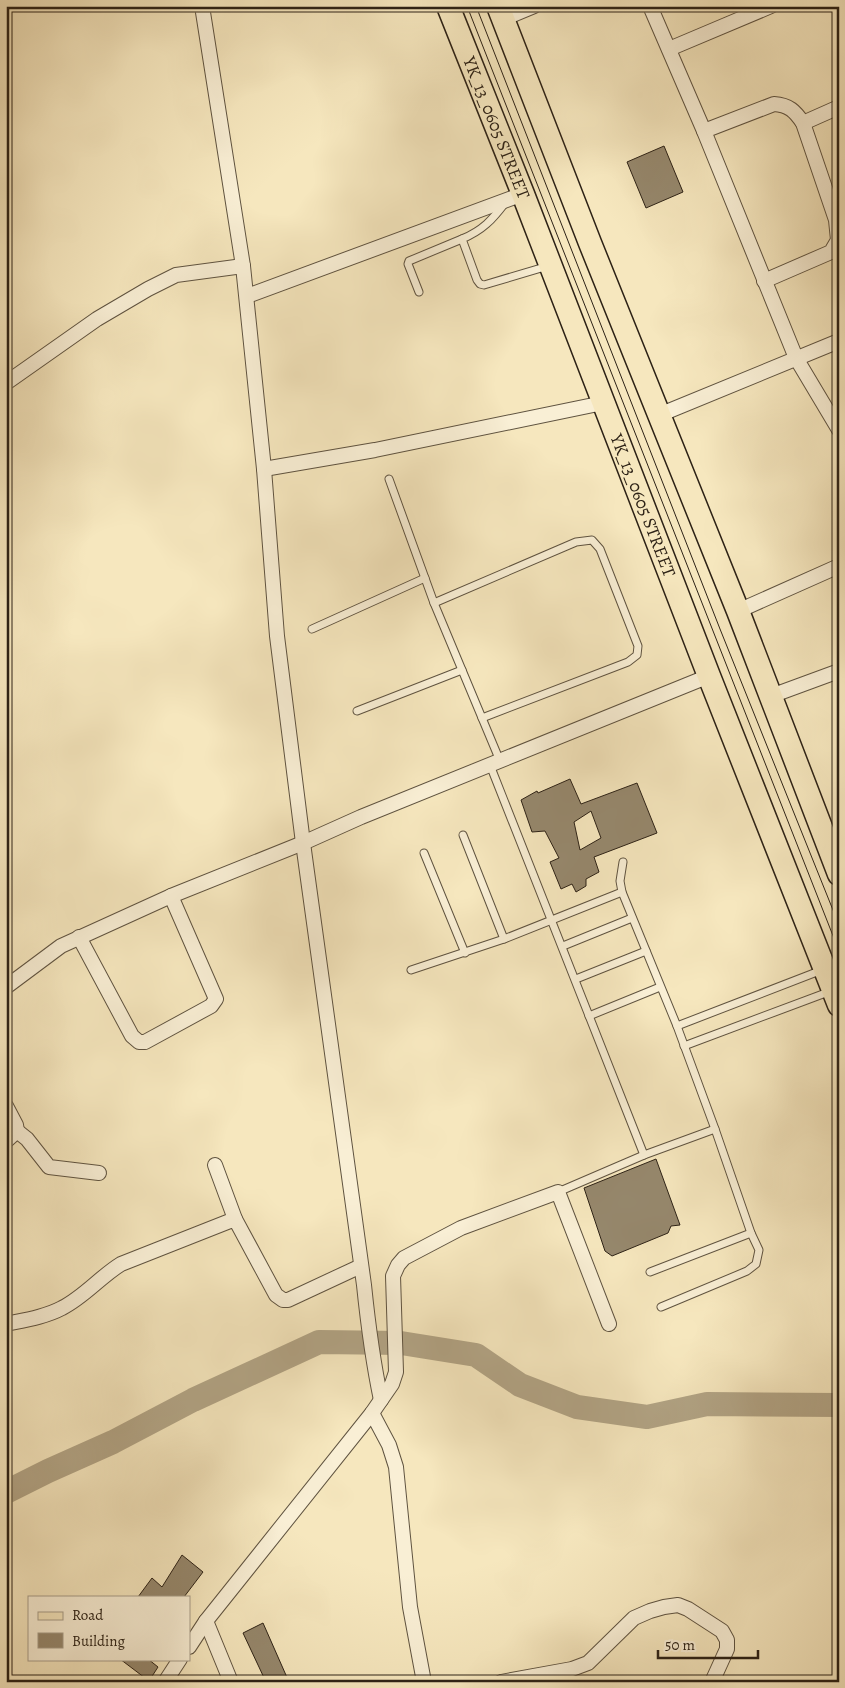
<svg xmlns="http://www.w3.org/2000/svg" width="845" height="1688" font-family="Alegreya,serif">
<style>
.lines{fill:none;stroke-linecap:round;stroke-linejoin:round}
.river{stroke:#b2a485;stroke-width:24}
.building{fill:#96886d;stroke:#2d2216;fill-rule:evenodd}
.lane-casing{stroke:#5f5340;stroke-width:9}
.street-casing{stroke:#5f5340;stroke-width:16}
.primary-casing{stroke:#2d2216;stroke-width:25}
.lane{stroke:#f9efd5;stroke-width:7}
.street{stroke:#f9efd5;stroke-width:14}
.primary{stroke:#f6e7be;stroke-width:22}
.tram{stroke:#2d2216;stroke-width:1}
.labels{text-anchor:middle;stroke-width:4;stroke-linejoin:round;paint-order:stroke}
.street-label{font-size:18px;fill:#2d2216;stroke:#f9efd5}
</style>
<rect width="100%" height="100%" fill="#f6e7be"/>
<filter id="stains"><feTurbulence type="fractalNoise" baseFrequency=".004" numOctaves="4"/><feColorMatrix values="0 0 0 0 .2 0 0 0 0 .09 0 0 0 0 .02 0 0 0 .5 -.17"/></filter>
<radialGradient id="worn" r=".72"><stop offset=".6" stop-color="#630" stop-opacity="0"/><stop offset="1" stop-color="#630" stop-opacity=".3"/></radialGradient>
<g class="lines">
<polyline class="river" points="6,1492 48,1471 113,1442 193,1400 319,1342 401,1343 476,1355 520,1385 577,1407 647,1417 707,1404 839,1405"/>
</g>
<g class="building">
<polygon points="664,146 683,192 646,208 627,162"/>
<path d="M570,779L581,804L637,783L657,833L594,857L599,872L586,879V886L576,892L572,884L561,889L550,862L559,858L545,831L532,832L521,800L537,791L538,793ZM591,811L601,838L580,850L574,822Z"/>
<polygon points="656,1159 680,1225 671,1226 668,1233 612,1256 605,1251 584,1188"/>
<polygon points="182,1555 203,1572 184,1597 138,1597 152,1578 162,1587"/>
<polygon points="263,1623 289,1682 266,1682 243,1633"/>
<polygon points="120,1659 148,1659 158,1667 149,1681"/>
</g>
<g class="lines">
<defs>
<g id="lane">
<path d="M505,203C492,220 483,230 462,239L477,280L480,284L484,285L548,266"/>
<polyline points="419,292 408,264 409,261 462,239"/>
<polyline points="389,479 434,603 500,761"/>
<polyline points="434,603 576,542 592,540 600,549 638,646 637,655 628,662 482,718"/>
<polyline points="312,629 425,578"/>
<polyline points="357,711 462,670"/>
<polyline points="490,765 644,1155"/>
<polyline points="463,835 504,939"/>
<polyline points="424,853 465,953"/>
<polyline points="623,862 620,881 622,892 677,1026 715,1129 751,1233 759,1250 756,1264 747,1271 661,1307"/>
<polyline points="563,946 632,918"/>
<polyline points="411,970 504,939 622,892"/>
<polyline points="576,979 646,951"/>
<polyline points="589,1016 660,987"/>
<polyline points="677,1026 822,970"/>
<polyline points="684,1046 831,991"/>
<polyline points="558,1192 644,1155 715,1129"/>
<polyline points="650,1272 751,1233"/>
</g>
<g id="street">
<path d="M202,6L243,266L264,469L277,636L303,843L364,1285C368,1324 373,1362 381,1400"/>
<polyline points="650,6 704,131 796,358 839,430"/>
<polyline points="503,19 534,6"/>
<polyline points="669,49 771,6"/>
<polyline points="803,123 839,107"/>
<path d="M704,131L774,104C789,105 795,111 803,123L836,220L838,240L831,252L764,281"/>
<polyline points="247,296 523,194"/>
<polyline points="6,383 97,319 148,289 176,275 243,266"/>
<polyline points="659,415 839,341"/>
<polyline points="264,469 375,450 603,403"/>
<polyline points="738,611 839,566"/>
<polyline points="771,696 839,671"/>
<polyline points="79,937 132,1036 139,1042 145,1042 211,1006 216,999 171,896"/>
<polyline points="6,987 61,946 171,896 303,843 361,817 709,676"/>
<polyline points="6,1106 16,1125 17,1131 6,1141"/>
<polyline points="17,1131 27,1139 49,1167 99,1173"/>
<polyline points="215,1165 235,1219"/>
<path d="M6,1324C25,1320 45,1317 62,1308C84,1297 100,1277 121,1264L235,1219L276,1295L283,1300H288L361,1266"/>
<polyline points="372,1413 389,1445 396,1467 410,1607 424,1682"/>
<polyline points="206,1621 231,1682"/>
<polyline points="189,1647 206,1621 372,1413 392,1384 396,1372 393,1276 398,1265 404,1258 461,1228 558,1192 609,1324"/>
<polyline points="165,1682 180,1659"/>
<polyline points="501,1682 572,1669 588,1663 634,1618 650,1611 664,1607 678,1605 688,1609 722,1631 727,1640 727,1649 712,1682"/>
</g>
<g id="primary">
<path id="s1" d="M448,6L523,194L709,676L839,1005"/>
<polyline points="498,6 590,243 738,611 839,874"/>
</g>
</defs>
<use href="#lane" class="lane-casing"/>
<use href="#street" class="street-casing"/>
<use href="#primary" class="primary-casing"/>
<use href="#lane" class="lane"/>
<use href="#street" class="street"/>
<use href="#primary" class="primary"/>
<g class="tram">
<polyline points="467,6 839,951"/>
<polyline points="476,6 720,629 839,925"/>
</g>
</g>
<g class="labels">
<g class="street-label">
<text dy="6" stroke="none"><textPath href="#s1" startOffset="131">YK_13_0605 STREET</textPath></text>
<text dy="6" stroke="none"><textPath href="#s1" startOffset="536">YK_13_0605 STREET</textPath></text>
</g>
</g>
<rect width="845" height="1688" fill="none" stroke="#f6e7be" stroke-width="25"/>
<rect x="8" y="8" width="830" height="1673" fill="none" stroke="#2d2216" stroke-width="2.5"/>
<rect x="12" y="12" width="820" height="1663" fill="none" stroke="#2d2216"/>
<rect x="28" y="1596" width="162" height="65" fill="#f9efd5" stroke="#a79d89"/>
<rect x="38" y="1612" width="25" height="8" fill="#f6e7be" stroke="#a79d89"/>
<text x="72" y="1620" font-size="15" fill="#2d2216">Road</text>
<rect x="38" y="1633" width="25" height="15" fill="#96886d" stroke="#a79d89"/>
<text x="72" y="1646" font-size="15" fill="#2d2216">Building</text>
<path d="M658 1650v8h100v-8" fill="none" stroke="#2d2216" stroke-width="2.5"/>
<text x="665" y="1650" font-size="15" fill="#2d2216" stroke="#f9efd5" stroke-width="4" paint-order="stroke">50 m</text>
<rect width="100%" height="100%" filter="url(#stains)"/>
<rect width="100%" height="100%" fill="url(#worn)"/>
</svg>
